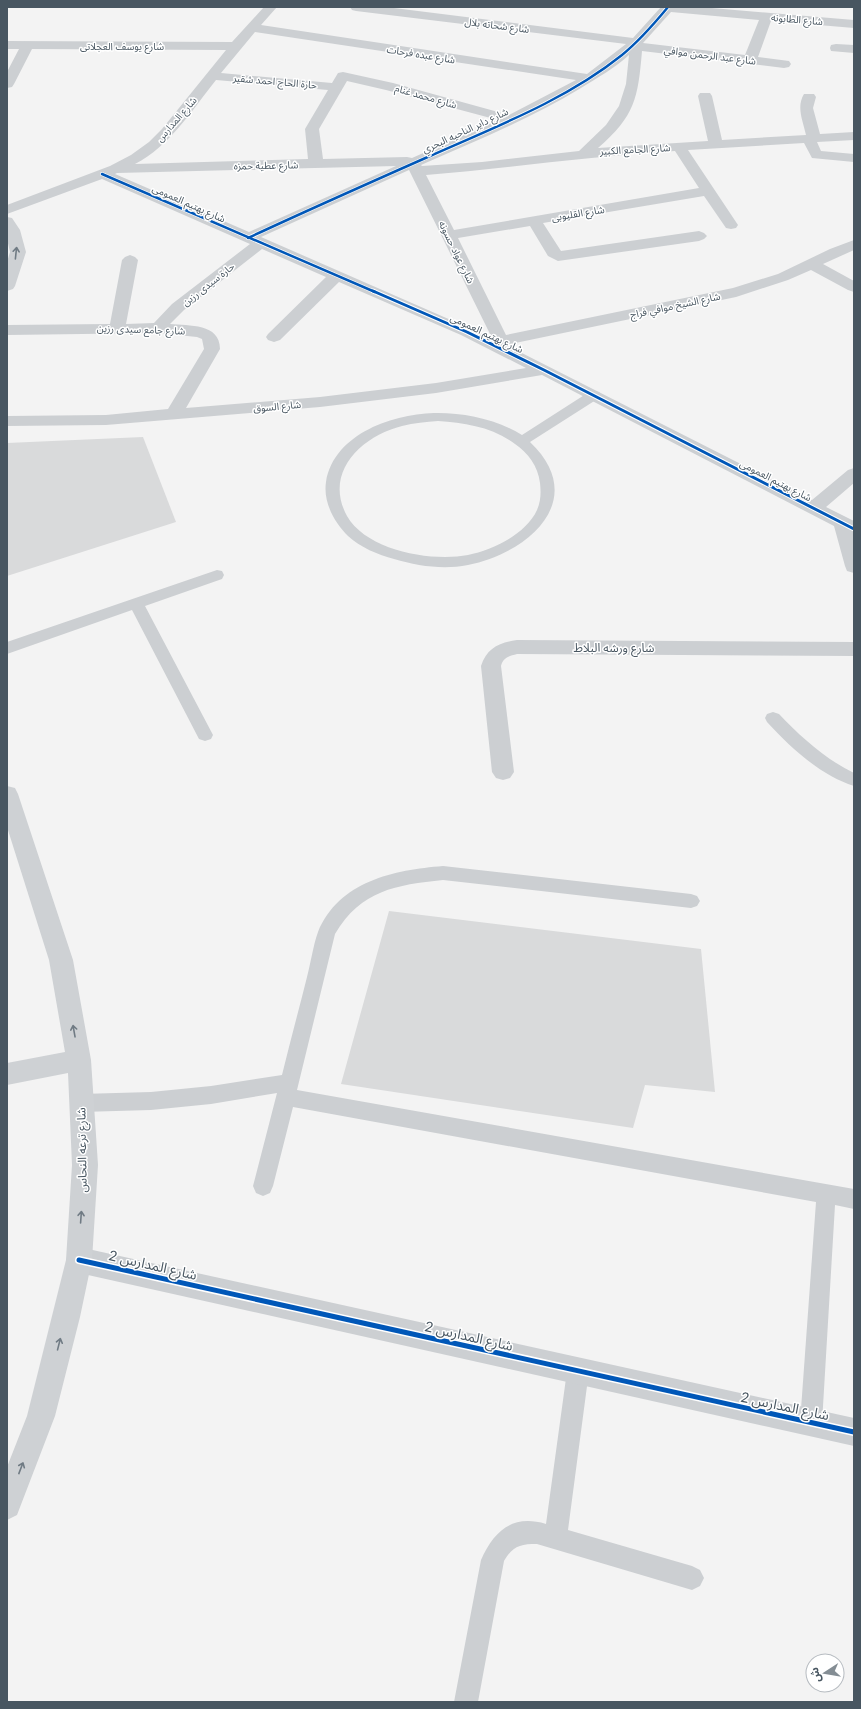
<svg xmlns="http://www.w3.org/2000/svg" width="861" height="1709" font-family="Lato,'Noto Sans Arabic',sans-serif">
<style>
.building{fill:#d9dadb}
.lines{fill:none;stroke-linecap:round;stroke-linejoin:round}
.service{fill:#cccfd2;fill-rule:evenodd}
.minor{fill:#cccfd2;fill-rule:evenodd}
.secondary{fill:#ced1d4;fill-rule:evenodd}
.cycleway-far2-casing{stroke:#fff;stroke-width:4}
.cycleway-far1-casing{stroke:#fff;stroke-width:5}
.cycleway-casing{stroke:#fff;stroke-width:8}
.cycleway-far2{stroke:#0057b8;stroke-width:2.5}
.cycleway-far1{stroke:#0057b8;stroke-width:3}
.cycleway{stroke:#0057b8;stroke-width:5}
.oneway{stroke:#707b84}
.labels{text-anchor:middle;stroke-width:3;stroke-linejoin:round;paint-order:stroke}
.far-street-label{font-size:10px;fill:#485661;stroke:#fff}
.street-label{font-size:12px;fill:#485661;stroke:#fff}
.near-street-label{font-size:14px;fill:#485661;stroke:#fff}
</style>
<rect width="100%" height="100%" fill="#f3f3f3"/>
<g class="building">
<polygon points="143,437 176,522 7,576 7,443"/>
<polygon points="389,911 701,949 715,1092 645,1085 633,1128 341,1084"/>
</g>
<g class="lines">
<g class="service">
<path d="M594,391L599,392L601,395L599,398L530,442C590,499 529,553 468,565C443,570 418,566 394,559C378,555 360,547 348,536C334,522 323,502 326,482C334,433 395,413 438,413C466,413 498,420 522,435L589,392ZM438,421C465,423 493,427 515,444C528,453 538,466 540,483C541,492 541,501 537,510C526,534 493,550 468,555C432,562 367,551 347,516C323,472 362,436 402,426C414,423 426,422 438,421Z"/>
<polygon points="217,570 222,571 224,575 222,579 145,606 213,735 211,739 205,741 199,739 132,610 7,654 7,642"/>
<path d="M773,712L779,714C801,737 825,759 854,773V786C820,775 791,748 767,722L765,718L767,714Z"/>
<path d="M443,866L691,894L697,896L700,901L697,906L691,908L443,880C396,885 361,890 335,934L297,1090L854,1189V1209L835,1205L822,1423L819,1431L811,1434L803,1431L800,1423L816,1202L293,1107L273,1186L270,1193L263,1196L256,1193L253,1186L277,1093L211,1104L151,1110L81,1112L74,1109L71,1103L74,1097L81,1094L151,1092L211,1086L282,1075C290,1042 299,1009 307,977C311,962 313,946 318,932C339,881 394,870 443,866Z"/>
<path d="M578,1360L586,1363L589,1371L568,1530L692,1566L700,1570L704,1578L700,1586L692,1590L537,1544C520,1544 513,1546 504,1561L478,1702H454L481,1560C494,1531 512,1514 546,1524L567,1371L570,1363Z"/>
</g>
<g class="minor">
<path d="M264,7H277L261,25L587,74L626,44L356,11L352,10L350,7H386L633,38L661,7H700L854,20V28L771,21L758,57L789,61L791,64L789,67L784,68L642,51C638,98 635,116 598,148L708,141L698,96L700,93H710L712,96L722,140L806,135C803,121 796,107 804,94H814L816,97L813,108L820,134L854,132V140L817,142L821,151L854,154V162L812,158L804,143L688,150L738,225L736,228L731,229L726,228L704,196L543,223L561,251L699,231L704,233L707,236L704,239L699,241L558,261L548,256L530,226L458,238L506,335L733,288L778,274L830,249L854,240V250L823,264L854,281V292L848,290L811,270L788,280L736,297L506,345L812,500L848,470L854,468V483L826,507L854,521V573L847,571L845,566L834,526L542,375L436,393L320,407L106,425L7,426V416L106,415L168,409L204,349L202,339L197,337L158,333L7,335V325L110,324L122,260L125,257L130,255L135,257L138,260L126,324L154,323L172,304L250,244L102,179L7,214V205L110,166L131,155L149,142L162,129L226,50L32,49L14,84L12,87L7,88V72L19,49H7V41L232,42ZM671,12L759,20L745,55L643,43ZM255,32L576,80L509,115L393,83L343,72L338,73L332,83L221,73ZM629,55L626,84L619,106L606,125L579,151L482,162L422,166L421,165C475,141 530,119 581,88C597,78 615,68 629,55ZM216,80L328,90L305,129L308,159L135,164C170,146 192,110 216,80ZM347,81L386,90L498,120L412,158L407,157L323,159L319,129ZM675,151L699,188L454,230L426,175C509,168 592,156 675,151ZM396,166L249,232L115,174L117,173ZM409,170L492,338L261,237ZM262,249L326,277L268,334L266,337L268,340L274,342L280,340L339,282L461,335L526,368L436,383L320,397L186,408L220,349C220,323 189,326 170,324L184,310Z"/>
<polygon points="836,44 854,45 854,53 831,51 830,48 831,45"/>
<path d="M517,640L854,642V656L517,654C509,656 503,658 501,666L514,772L510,778L503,780L496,778L492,772L481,666C487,648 499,643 517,640Z"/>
<polygon points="79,1247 854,1418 854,1446 79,1273 70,1269 66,1260 70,1251"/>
</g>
<g class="secondary">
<polygon points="7,217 12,218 20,230 26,252 15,286 13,289 7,291 7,262 10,252 7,239"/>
<polygon points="7,786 15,788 18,794 73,960 91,1060 98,1165 92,1260 80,1317 55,1416 17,1515 7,1520 7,1467 27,1416 66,1260 72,1165 68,1073 7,1085 7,1063 65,1052 49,960 7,827"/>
</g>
<defs>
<g id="cycleway-far2">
<polyline points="102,174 375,292"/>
<path d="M248,238C308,210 369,183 430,156C495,127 566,100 622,55C639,41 654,24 668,7"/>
</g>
<polyline id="cycleway-far1" points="373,291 467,332 544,370 854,529"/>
<polyline id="cycleway" points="79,1260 854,1432"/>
</defs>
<use href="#cycleway-far2" class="cycleway-far2-casing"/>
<use href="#cycleway-far1" class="cycleway-far1-casing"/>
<use href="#cycleway" class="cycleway-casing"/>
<use href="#cycleway-far2" class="cycleway-far2"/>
<use href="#cycleway-far1" class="cycleway-far1"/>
<use href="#cycleway" class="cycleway"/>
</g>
<defs><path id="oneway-shaft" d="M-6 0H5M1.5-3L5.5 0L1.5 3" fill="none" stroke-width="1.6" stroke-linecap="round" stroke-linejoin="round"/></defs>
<g class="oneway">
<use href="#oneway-shaft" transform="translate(16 253) rotate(-84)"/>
<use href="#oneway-shaft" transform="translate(74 1031) rotate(-100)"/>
<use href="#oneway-shaft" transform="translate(81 1217) rotate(-86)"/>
<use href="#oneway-shaft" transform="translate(59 1344) rotate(-76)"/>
<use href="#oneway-shaft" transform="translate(21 1468) rotate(-69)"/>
</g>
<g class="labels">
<g class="far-street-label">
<text transform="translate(797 19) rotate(5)" y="4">شارع الطابونه</text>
<text transform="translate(497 25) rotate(7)" y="4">شارع شحاته بلال</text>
<text x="122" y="50">شارع يوسف العجلاتى</text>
<text transform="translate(421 54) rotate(9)" y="4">شارع عبده فرحات</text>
<text transform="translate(710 55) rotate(7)" y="4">شارع عبد الرحمن موافي</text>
<text transform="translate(275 81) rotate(5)" y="4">حارة الحاج احمد شقير</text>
<text transform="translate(426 96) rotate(16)" y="4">شارع محمد غنام</text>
<text transform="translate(176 119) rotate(-49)" y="4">شارع المدارس</text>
<text transform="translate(465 130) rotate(-25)" y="4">شارع داير الناحيه البحري</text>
<text transform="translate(635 149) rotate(-3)" y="4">شارع الجامع الكبير</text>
<text transform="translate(266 165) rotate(-1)" y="4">شارع عطية حمزه</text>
<text transform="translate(189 203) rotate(24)" y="4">شارع بهتيم العمومى</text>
<text transform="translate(578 213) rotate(-9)" y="4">شارع القليوبى</text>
<text transform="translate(457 252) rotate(64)" y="4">شارع عواد حسونه</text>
<text transform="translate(208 284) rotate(-38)" y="4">حارة سيدى رزين</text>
<text transform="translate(675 305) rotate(-12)" y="4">شارع الشيخ موافي فراج</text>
<text transform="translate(141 329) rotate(2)" y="4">شارع جامع سيدى رزين</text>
<text transform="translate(487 333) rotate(25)" y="4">شارع بهتيم العمومى</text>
<text transform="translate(277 406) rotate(-5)" y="4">شارع السوق</text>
<text transform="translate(776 480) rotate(27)" y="4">شارع بهتيم العمومى</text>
</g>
<g class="street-label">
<text x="614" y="652">شارع ورشه البلاط</text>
<text transform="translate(82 1150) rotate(-91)" y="4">شارع ترعه النحاس</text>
</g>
<g class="near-street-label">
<text transform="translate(153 1265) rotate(13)" y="5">شارع المدارس 2</text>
<text transform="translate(469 1336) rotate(13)" y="5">شارع المدارس 2</text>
<text transform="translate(785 1406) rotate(12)" y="5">شارع المدارس 2</text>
</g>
</g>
<rect width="861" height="1709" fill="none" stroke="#485661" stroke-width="16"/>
<g transform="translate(825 1673) rotate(258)"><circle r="19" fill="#ffffff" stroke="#b6bbc0"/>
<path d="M0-3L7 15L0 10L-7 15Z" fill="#848d94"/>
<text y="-6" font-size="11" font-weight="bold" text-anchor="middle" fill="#485661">ش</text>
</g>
</svg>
